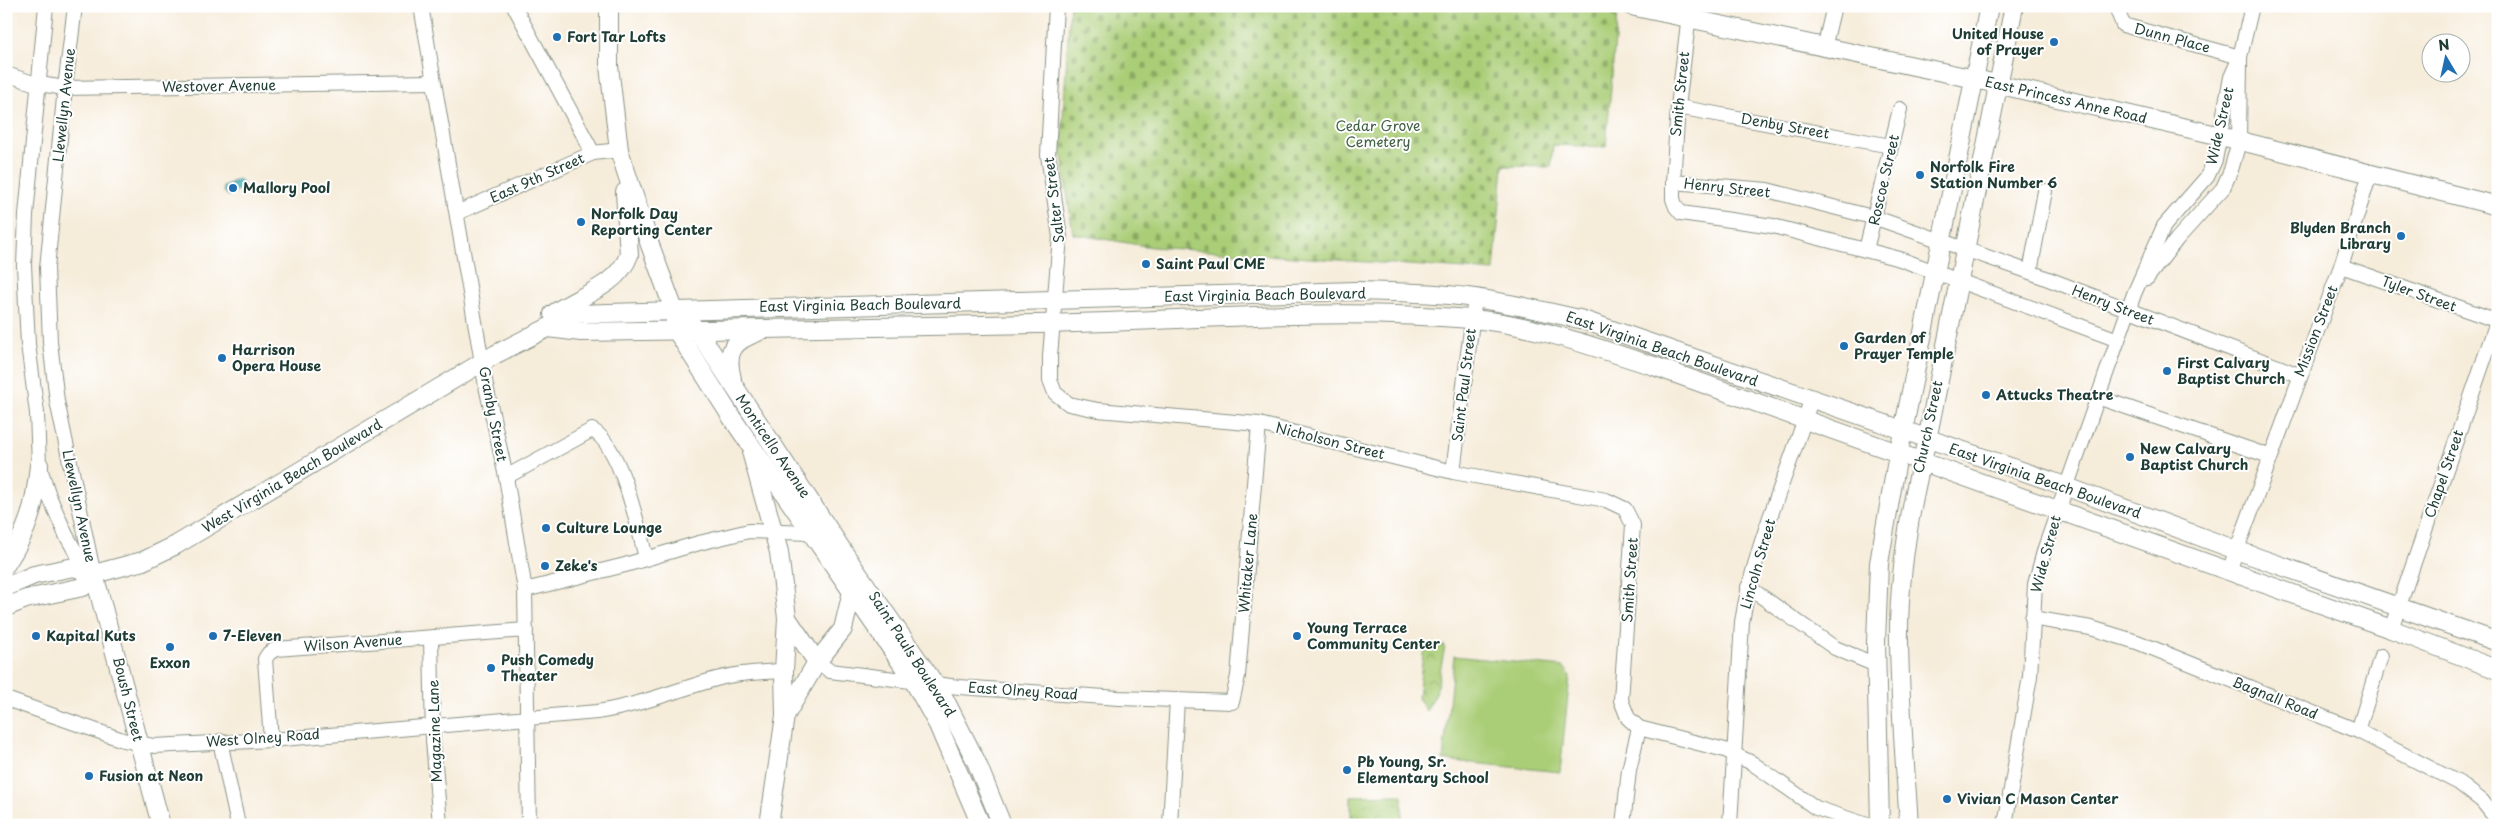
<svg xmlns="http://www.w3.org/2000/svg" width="2504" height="831" font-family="'Playpen Sans',sans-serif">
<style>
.green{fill:#aace77;stroke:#648656}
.cemetery{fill:url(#cemetery-stones);stroke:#648656}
.park{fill:url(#park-crowns);stroke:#648656}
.water{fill:url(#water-rules);stroke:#327879}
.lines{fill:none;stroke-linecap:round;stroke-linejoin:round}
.minor-casing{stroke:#8a9487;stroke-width:16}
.major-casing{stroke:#8a9487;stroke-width:20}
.minor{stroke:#fff;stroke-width:14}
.major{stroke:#fff;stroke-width:18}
.poi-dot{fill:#1f6fb2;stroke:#fff;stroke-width:2}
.labels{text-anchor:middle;stroke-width:4;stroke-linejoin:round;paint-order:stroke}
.poi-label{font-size:14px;font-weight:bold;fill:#1f3d34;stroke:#fff;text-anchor:start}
.street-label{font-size:14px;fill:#1f3d34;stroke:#fff}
.park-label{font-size:14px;fill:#426145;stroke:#fff}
</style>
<defs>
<pattern id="cemetery-stones" width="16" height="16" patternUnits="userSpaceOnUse" patternTransform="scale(1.25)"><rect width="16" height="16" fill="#aace77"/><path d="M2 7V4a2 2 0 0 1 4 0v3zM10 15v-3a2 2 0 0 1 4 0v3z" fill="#8aa862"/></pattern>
<pattern id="park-crowns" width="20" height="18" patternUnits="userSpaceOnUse" patternTransform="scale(1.25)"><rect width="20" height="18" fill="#aace77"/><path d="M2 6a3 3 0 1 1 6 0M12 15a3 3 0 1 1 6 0" fill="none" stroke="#8aa862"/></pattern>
<pattern id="water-rules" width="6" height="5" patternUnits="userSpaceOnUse" patternTransform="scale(1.25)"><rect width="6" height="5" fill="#45b4be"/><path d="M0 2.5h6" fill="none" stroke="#39949b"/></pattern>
</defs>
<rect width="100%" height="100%" fill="#fff"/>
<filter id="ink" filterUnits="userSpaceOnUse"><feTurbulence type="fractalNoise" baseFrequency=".02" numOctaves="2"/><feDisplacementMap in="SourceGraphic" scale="10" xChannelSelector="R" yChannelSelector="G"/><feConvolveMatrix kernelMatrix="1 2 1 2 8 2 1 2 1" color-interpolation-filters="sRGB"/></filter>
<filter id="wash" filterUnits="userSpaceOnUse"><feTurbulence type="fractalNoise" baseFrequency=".0096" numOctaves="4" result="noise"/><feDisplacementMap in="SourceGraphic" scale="20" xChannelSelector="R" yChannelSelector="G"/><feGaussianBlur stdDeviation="1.12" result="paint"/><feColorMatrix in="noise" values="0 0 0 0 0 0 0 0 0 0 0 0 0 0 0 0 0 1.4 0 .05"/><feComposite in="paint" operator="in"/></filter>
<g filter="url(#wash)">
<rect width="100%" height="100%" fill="#f6ecda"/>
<polygon class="green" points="1454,656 1564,667 1570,676 1560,772 1443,760"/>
<polygon class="cemetery" points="1070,6 1580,6 1617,15 1606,147 1553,145 1551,167 1503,166 1494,271 1152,247 1073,234 1061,150"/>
<g class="park">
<polygon points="1429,644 1445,646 1436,693 1426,711 1418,698 1423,654"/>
<polygon points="1402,795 1402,822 1351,823 1351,796"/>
</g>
<polygon class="water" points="238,179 242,182 243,188 228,196 224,192 223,187"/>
</g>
<g filter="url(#ink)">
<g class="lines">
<defs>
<g id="minor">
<polyline points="46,6 26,215 24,265 28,344 37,413 39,465 49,496 66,535 78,556 93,574"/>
<polyline points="75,6 65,88 47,268 50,342 57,401 93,571"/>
<polyline points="421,6 486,386 506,477 525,590 529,825"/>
<polyline points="514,6 593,153"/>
<polyline points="1056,6 1048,155 1060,237 1050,356 1050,380 1055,393 1069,404 1098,410 1259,424 1453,472 1606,500 1625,509 1633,525 1621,700 1628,718 1639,728 1725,750 1752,763 1816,808 1867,825"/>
<polyline points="1690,6 1678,107 1673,182 1673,199 1676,207 1681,213 1773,226 1900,259 2118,340"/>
<polyline points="2119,6 2118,12 2123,25 2240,57"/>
<polyline points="1824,48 1834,6"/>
<polyline points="6,74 33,83 65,88 433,82"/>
<polyline points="1678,107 1891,146"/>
<polyline points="1673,182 1767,190 1876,218 2030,272 2299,375"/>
<polyline points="457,213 593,153 619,150"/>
<polyline points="1866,250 1900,109"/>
<polyline points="2341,266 2498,321"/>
<polyline points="2030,272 2045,191"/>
<polyline points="2147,278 2177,239 2223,188 2231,170 2239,142 2240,60"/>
<polyline points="2097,397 2269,456"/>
<polyline points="1453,472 1475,298"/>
<path d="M506,477L592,430C621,445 638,527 646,558"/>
<polyline points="2229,571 2341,266 2370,174"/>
<polyline points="1748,587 1835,648 1876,665"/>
<polyline points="525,590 625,565 699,543 749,531 812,533"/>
<polyline points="2032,618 2091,628 2137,642 2358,731 2459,783 2482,801 2498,821"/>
<polyline points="2391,629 2498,319"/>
<polyline points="431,638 433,740 440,825"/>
<polyline points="817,662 830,671 959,687 1119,698 1232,702 1238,676 1259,424"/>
<path d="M6,699L123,740L154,746L271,740L597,712C638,706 676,690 716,679C738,673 761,672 784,671"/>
<polyline points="2358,731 2381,656"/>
<polyline points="271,740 265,659 269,653 276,649 526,630"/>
<polyline points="220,741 238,825"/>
<polyline points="1170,825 1177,700"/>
<polyline points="1623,825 1629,770 1639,728"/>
<path d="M1730,825L1742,622C1754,546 1788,474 1811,400"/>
<polyline points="2005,825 2030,676 2035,584 2045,548 2134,294 2164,226 2207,177 2215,160 2231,77 2240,57 2252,6"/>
</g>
<g id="major">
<polyline points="609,6 609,66 619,150 650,245 674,310 676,330 732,418 913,680 938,725 981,825"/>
<polyline points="1631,6 1975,79 2221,136 2498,206"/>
<path d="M553,314C580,295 617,287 629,255L625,192"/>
<polyline points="690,323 697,330 854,568 943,696 976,761 1002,825"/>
<path d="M548,328L581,332C733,329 885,328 1037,324C1181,321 1327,307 1471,319C1534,324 1595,348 1654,366L2391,629L2498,670"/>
<path d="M732,379C725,352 732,341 758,332"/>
<polyline points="752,455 779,552 787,618 784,671 785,716 769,825"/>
<path d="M6,564C29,529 35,507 39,465"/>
<path d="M94,574L143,561L176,545L496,354L575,314L1356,291C1393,292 1430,292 1467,297C1506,302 1544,311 1583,320L2051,481L2236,550L2498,642"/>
<polyline points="94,574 161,825"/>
<polyline points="6,587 34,575 74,567 94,574"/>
<polyline points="6,607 26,599 83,587 94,574"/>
<polyline points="787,618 817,662"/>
<polyline points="785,716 817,662 843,629 854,583"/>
<polyline points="1880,825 1876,642 1879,563 1896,466 1989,6"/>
<path d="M1909,825C1905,764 1900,703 1899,643C1898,575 1910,506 1927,440L2014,6"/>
</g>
</defs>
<use href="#minor" class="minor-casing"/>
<use href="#major" class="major-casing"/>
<use href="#minor" class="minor"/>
<use href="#major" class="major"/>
</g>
</g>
<g class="poi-dot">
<circle cx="557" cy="37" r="5"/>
<circle cx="2054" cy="42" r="5"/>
<circle cx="1920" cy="175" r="5"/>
<circle cx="233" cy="188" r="5"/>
<circle cx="581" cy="222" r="5"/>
<circle cx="2401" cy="236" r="5"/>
<circle cx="1146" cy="264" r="5"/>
<circle cx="1844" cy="346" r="5"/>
<circle cx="222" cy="358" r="5"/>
<circle cx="2167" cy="371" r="5"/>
<circle cx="1986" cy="395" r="5"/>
<circle cx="2130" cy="457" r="5"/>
<circle cx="546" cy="528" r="5"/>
<circle cx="545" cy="566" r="5"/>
<circle cx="36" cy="636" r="5"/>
<circle cx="213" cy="636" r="5"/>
<circle cx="1297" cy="636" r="5"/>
<circle cx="170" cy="647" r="5"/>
<circle cx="491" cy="668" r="5"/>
<circle cx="1347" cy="770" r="5"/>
<circle cx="89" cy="776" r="5"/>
<circle cx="1947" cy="799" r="5"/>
</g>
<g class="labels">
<g class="poi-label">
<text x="2044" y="39" text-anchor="end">United House<tspan x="2044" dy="16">of Prayer</tspan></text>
<text x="567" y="42">Fort Tar Lofts</text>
<text x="1930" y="172">Norfolk Fire<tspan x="1930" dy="16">Station Number 6</tspan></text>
<text x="243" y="193">Mallory Pool</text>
<text x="591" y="219">Norfolk Day<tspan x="591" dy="16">Reporting Center</tspan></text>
<text x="2391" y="233" text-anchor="end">Blyden Branch<tspan x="2391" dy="16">Library</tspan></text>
<text x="1156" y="269">Saint Paul CME</text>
<text x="1854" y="343">Garden of<tspan x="1854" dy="16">Prayer Temple</tspan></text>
<text x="232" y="355">Harrison<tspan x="232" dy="16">Opera House</tspan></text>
<text x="2177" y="368">First Calvary<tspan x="2177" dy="16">Baptist Church</tspan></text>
<text x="1996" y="400">Attucks Theatre</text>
<text x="2140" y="454">New Calvary<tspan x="2140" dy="16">Baptist Church</tspan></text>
<text x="556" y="533">Culture Lounge</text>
<text x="555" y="571">Zeke's</text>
<text x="1307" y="633">Young Terrace<tspan x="1307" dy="16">Community Center</tspan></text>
<text x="46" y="641">Kapital Kuts</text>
<text x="223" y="641">7-Eleven</text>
<text x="501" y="665">Push Comedy<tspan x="501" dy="16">Theater</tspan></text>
<text x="170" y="668" text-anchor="middle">Exxon</text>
<text x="1357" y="767">Pb Young, Sr.<tspan x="1357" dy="16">Elementary School</tspan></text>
<text x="99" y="781">Fusion at Neon</text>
<text x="1957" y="804">Vivian C Mason Center</text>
</g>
<g class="street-label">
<text transform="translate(2172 38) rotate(15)" y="5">Dunn Place</text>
<text transform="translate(219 86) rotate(-1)" y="5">Westover Avenue</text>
<text transform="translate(1680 94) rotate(-84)" y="5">Smith Street</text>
<text transform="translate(2066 100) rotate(13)" y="5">East Princess Anne Road</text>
<text transform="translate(64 105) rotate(-84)" y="5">Llewellyn Avenue</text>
<text transform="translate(1785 126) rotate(10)" y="5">Denby Street</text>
<text transform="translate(2220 126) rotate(-77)" y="5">Wide Street</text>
<text transform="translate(537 178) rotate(-24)" y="5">East 9th Street</text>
<text transform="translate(1884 180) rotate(-77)" y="5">Roscoe Street</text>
<text transform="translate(1727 188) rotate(6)" y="5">Henry Street</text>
<text transform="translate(1054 200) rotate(-97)" y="5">Salter Street</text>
<text transform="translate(2419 294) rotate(20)" y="5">Tyler Street</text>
<text transform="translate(1265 295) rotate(-1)" y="5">East Virginia Beach Boulevard</text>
<text transform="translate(860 305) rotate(-1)" y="5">East Virginia Beach Boulevard</text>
<text transform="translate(2113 305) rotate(21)" y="5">Henry Street</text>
<text transform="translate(2316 331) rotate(-69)" y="5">Mission Street</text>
<text transform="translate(1662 349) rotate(19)" y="5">East Virginia Beach Boulevard</text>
<text transform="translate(1464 385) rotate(-83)" y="5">Saint Paul Street</text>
<text transform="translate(493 414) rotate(79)" y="5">Granby Street</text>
<text transform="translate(1928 427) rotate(-78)" y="5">Church Street</text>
<text transform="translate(1330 441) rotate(14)" y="5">Nicholson Street</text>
<text transform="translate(773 446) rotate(56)" y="5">Monticello Avenue</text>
<text transform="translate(2444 474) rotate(-71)" y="5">Chapel Street</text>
<text transform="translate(292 476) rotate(-31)" y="5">West Virginia Beach Boulevard</text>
<text transform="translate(2045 481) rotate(19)" y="5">East Virginia Beach Boulevard</text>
<text transform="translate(79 506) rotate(78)" y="5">Llewellyn Avenue</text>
<text transform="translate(2046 554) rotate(-75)" y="5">Wide Street</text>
<text transform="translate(1248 563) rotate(-85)" y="5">Whitaker Lane</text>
<text transform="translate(1758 564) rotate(-74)" y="5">Lincoln Street</text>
<text transform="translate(1630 580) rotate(-86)" y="5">Smith Street</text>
<text transform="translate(353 643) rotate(-4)" y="5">Wilson Avenue</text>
<text transform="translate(912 654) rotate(57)" y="5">Saint Pauls Boulevard</text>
<text transform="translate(1023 691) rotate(4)" y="5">East Olney Road</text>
<text transform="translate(2275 698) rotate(22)" y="5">Bagnall Road</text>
<text transform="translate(128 699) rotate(76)" y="5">Boush Street</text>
<text transform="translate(435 731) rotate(-92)" y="5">Magazine Lane</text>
<text transform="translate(263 738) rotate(-4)" y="5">West Olney Road</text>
</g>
<g class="park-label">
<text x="1378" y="131">Cedar Grove<tspan x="1378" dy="16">Cemetery</tspan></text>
</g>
</g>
<rect width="2504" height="831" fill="none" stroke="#fff" stroke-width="25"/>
<g transform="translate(2446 58) rotate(351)"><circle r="24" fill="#ffffff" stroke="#a5b1ae"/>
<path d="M0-4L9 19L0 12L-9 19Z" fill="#1f6fb2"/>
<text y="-8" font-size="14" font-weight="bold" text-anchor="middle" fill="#1f3d34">N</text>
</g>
</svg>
